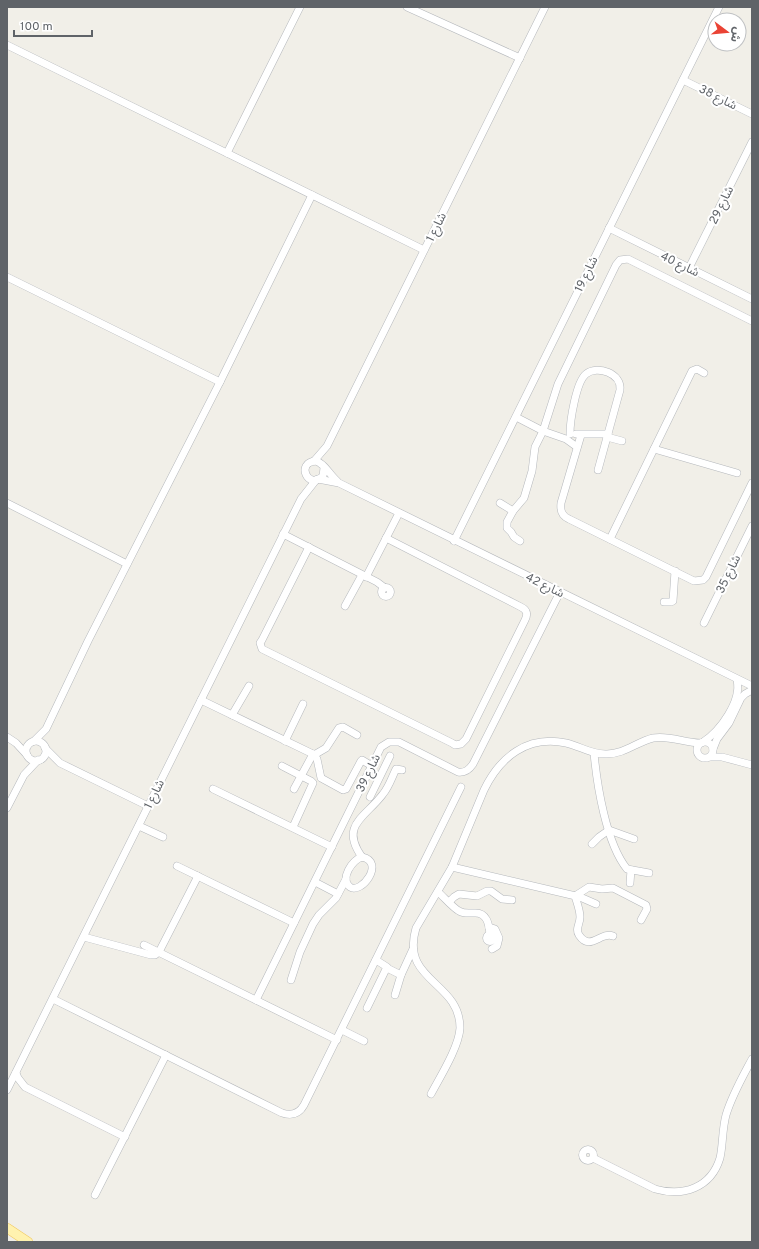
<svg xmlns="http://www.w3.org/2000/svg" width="759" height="1249" font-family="Overpass,'Noto Sans Arabic',sans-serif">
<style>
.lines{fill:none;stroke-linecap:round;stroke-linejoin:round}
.minor-casing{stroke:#b5b8bc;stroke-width:8}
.major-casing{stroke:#f2c960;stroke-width:10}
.minor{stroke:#fff;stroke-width:7}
.major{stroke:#fff2af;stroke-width:9}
.labels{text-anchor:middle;stroke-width:4;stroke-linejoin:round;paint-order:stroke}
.street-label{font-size:12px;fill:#5f6368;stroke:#fff}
</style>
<rect width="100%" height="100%" fill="#f1efe8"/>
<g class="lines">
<defs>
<g id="minor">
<polyline points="407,7 520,58"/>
<polyline points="7,45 424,250"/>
<polyline points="683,80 752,114"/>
<polyline points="227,153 300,7"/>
<polyline points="609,228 752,299"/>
<polyline points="689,268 752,142"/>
<polyline points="7,277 220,382"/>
<polyline points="516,417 543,431 566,439 577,447"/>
<path d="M570,434C570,421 576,382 586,374C597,365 622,373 620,390L598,470"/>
<polyline points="576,434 608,434"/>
<path d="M581,435L561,503C560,511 562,516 569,519L694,581L703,580L706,577L752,483"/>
<polyline points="607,437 622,441"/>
<polyline points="654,449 737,473"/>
<polyline points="314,461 327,446 545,7"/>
<path d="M324,468L323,476C308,491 295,462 316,461C324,463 330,475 337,481"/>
<polyline points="318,479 339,483 752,686"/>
<polyline points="7,503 127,564"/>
<polyline points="500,503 513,511"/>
<polyline points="283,534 377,582 385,588"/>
<polyline points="610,539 692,371 697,369 704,373"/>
<polyline points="454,541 719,7"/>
<polyline points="520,541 514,537 511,532 507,528 507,522 513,511 524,498 532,471 535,447 543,431 558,384 616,265 620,260 628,259 752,321"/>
<path d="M309,547L262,640L260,643L262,649L452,743L455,745L461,744L466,739L525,620C528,614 527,610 521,607L386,538"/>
<polyline points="366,577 399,513"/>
<circle cx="386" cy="592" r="4.5"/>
<polyline points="664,602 671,602 673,601 675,571"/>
<polyline points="345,606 362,575"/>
<polyline points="704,623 752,526"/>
<polyline points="201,700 313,754 317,759 321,778 343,790 346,789 361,761 362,760 372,766"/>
<polyline points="232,715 249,686"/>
<polyline points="7,737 16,743 27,755"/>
<polyline points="34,741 46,729 88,641 220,382 312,195"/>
<polyline points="285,741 303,704"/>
<circle cx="36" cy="751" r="10"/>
<circle cx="705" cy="750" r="8"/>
<path d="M703,742C720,731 742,701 737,680"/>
<polyline points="45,748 60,763 148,806"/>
<polyline points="713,749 717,739 729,723 741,698 745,694 752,690"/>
<path d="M594,753C597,785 606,843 627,869L649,873"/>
<polyline points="314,755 326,748 339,728 343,727 357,735"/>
<polyline points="710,757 722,757 752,765"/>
<polyline points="282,766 311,781 313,783 293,827"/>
<polyline points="213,789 332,847"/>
<polyline points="294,789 313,754"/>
<polyline points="370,797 390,756"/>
<polyline points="7,808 24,775 38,760"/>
<polyline points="139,826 163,837"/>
<polyline points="592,844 599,837 609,830 634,839"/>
<path d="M362,857C339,825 366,817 383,794C389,787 392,777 396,769L402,770"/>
<path d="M362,857C386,862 361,895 350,887C339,879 353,859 362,857Z"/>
<polyline points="177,866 294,923"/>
<polyline points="452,867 580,897 596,904"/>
<polyline points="315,882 338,894"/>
<polyline points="630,883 631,870"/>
<path d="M438,892C443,896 453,908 459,911C464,914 468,913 474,913C487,912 489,924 490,935"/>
<polyline points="449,902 454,897 459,894 477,896 487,891 491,891 502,899 512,900"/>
<polyline points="489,927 495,929 499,938 497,946 492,949"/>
<circle cx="490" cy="938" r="3.5"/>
<path d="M613,936C601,931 590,952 579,935C575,929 580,924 580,917C580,910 577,903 575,896L589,887L602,889L613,888L646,905L647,909L641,920"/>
<polyline points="84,937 151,955 155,955 159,952 198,876"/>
<polyline points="144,945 337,1040"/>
<polyline points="387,968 401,975"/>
<polyline points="291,980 300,952 313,924 319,915 336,898 346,879"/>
<polyline points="395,995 401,975 413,949"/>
<path d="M53,999L282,1113C291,1116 299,1114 304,1105L461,787"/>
<path d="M256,1000L381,747L389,742H399L458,772C465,773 469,770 473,764L560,592"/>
<polyline points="367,1008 387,967 376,960"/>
<polyline points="342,1030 364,1041"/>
<polyline points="16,1073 18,1078 25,1087 125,1137"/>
<polyline points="7,1090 301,499 316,480"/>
<path d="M431,1094C440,1077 459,1047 460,1028C460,981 400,982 416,928L452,867L484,790C500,757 527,735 566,743C580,746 592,755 607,754C624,754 637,742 653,738C670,735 684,743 701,743"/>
<circle cx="588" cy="1155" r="5.5"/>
<path d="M593,1158L655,1189C683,1197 711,1188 720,1158C723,1145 722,1130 726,1115C732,1095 742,1078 752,1059"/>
<polyline points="95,1195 166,1055"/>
</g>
<polyline id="major" points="7,1228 28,1242"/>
</defs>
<use href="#minor" class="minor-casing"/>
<use href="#major" class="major-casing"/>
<use href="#minor" class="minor"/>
<use href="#major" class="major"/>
</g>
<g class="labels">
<g class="street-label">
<text transform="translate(718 97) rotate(27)" y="4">شارع 38</text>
<text transform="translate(721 205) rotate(-64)" y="4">شارع 29</text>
<text transform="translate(436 227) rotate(-64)" y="4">شارع 1</text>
<text transform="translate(680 264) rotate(26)" y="4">شارع 40</text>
<text transform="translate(586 274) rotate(-64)" y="4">شارع 19</text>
<text transform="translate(728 574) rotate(-64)" y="4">شارع 35</text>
<text transform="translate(545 585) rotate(26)" y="4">شارع 42</text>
<text transform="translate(368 773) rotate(-64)" y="4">شارع 39</text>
<text transform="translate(154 794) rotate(-64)" y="4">شارع 1</text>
</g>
</g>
<rect width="759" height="1249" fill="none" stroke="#5f6368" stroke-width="16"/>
<g transform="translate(727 32) rotate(106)"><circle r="19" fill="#ffffff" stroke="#bfc1c3"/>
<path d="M0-3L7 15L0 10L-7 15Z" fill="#ea4335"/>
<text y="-6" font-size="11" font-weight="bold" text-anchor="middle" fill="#5f6368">ش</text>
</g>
<path d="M14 30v6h78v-6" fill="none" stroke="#5f6368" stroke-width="2"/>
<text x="20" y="30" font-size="12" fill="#5f6368" stroke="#ffffff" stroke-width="3" paint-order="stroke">100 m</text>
</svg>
